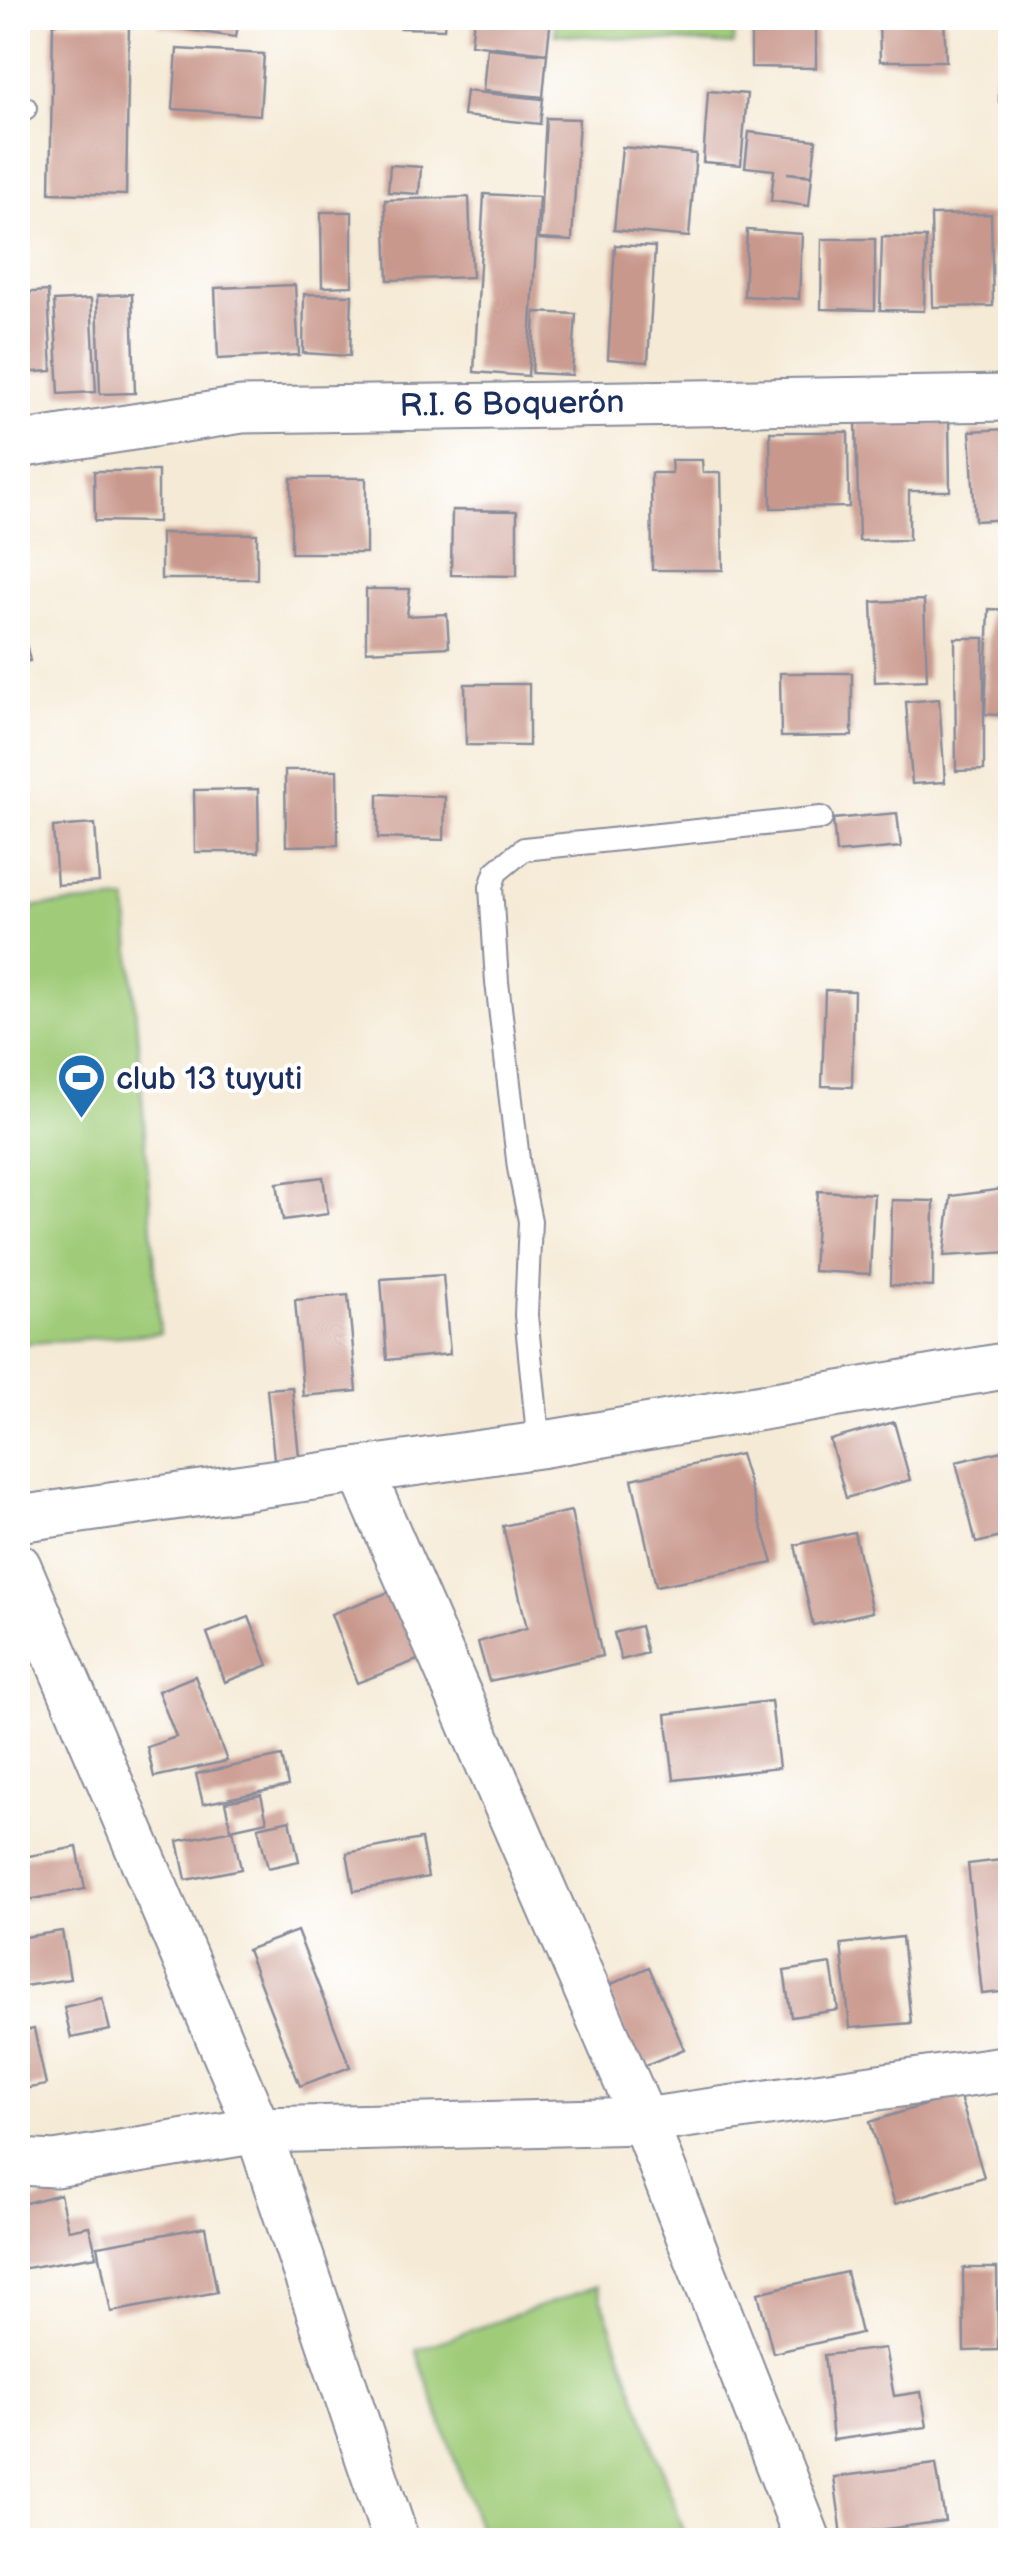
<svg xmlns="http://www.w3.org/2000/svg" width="1028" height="2558" font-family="'Balsamiq Sans',sans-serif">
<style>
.green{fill:#a0cc79;stroke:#5e7e6c;stroke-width:2.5}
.building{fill:#c9988c}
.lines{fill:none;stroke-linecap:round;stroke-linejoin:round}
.lane-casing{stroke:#888c9a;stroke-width:26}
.street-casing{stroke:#888c9a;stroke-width:49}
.lane{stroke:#fff;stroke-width:22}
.street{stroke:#fff;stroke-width:45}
.labels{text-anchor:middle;stroke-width:8;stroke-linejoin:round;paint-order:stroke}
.street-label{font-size:32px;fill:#1b2f5e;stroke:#fff}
.poi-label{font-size:32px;fill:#1b2f5e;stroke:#fff;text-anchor:start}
</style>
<rect width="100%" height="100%" fill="#fff"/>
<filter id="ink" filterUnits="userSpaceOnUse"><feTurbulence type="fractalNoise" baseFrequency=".01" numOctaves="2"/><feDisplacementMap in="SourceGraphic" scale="20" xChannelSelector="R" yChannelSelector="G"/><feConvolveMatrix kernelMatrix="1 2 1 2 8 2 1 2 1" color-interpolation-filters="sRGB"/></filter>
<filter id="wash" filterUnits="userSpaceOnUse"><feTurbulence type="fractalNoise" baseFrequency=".0048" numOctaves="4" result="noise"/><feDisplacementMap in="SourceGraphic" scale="40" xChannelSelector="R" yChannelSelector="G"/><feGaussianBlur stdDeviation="2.25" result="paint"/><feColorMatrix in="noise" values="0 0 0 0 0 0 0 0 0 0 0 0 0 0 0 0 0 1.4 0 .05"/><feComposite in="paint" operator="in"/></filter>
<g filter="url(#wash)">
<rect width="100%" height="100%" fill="#f5ead5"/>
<g class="green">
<polygon points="556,18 735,18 733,45 555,34"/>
<polygon points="127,900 160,1333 18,1344 18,908"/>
<polygon points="597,2286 687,2540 483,2540 416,2350"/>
</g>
<g id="blocks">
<g class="building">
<polygon points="160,18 239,18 236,37 159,26"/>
<polygon points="399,18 445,18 444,29 399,28"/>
<polygon points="474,18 551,18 547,53 471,44"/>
<polygon points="751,18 816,18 816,68 751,67"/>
<polygon points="879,18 944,18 946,61 880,61"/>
<polygon points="53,23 129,24 126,195 50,193"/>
<polygon points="487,48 547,54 543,97 483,91"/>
<polygon points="177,49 264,54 260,115 173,109"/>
<rect x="999" y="73" width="11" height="29"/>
<polygon points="466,91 543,99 540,124 463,116"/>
<polygon points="708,91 747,94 741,165 703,162"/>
<polygon points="546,118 579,119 572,241 539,239"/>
<polygon points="749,132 816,140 812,175 787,173 812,176 809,206 771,201 774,170 745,167"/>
<polygon points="622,147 696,154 689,237 614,230"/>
<polygon points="390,165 421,167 419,194 388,192"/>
<polygon points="484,194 539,197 528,376 474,372"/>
<polygon points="469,197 472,277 388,280 385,200"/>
<polygon points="321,212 352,212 352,286 322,287"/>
<polygon points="991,214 993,306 933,307 931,215"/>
<polygon points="747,230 802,234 799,299 744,296"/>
<polygon points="882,237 926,238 924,311 880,310"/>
<polygon points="822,239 875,239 875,310 821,309"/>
<polygon points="615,245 655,247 648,362 608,359"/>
<polygon points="295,285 299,355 218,359 215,288"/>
<polygon points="48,291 52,371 18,373 18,293"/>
<polygon points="132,294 135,393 100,394 97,296"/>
<polygon points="304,294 352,295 350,356 303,353"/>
<polygon points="91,299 96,392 59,394 54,301"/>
<polygon points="535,312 576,314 572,375 532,373"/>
<polygon points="949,418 950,491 909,491 909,540 859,541 856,422"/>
<polygon points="1007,429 1010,519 975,521 970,431"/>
<polygon points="770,432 848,432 849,507 771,508"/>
<polygon points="671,460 702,460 703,473 721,473 723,570 652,570 651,473 672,473"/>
<polygon points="94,471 158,471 158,522 95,521"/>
<rect x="291" y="478" width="75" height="75"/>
<polygon points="452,510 517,511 517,576 451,575"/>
<polygon points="161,533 257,534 257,579 161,579"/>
<polygon points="366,589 410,589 407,616 447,614 449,647 366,651"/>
<polygon points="924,600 927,680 875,682 872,602"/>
<polygon points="18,608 30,661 18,663"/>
<polygon points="989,609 1010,610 1010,716 985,714"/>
<polygon points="955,638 984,638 984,770 956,771"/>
<polygon points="780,673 852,673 852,736 781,737"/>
<polygon points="465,684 529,684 529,746 466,745"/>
<polygon points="939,699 945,782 912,784 906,702"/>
<polygon points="285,770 337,770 338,845 286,846"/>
<polygon points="258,789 259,852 195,852 194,790"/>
<polygon points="378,794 445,797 444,840 378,838"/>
<polygon points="897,813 901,847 836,853 833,819"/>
<polygon points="95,824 99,882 57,885 53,827"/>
<polygon points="825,990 854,991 852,1087 822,1086"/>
<polygon points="323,1177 328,1214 283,1220 277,1183"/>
<polygon points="1010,1188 1010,1252 944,1256 951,1196"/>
<polygon points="818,1191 874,1194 870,1274 813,1271"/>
<polygon points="892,1200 934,1201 933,1287 890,1285"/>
<polygon points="443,1275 450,1354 387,1360 381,1279"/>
<polygon points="348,1295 357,1391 303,1396 295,1300"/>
<polygon points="292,1387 299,1456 274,1459 267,1389"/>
<polygon points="894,1422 910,1480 846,1498 830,1440"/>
<polygon points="1010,1449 1010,1535 976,1543 956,1462"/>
<polygon points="740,1454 773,1563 656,1586 632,1479"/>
<polygon points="571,1511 602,1656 489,1681 478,1642 527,1628 503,1526"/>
<polygon points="854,1532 872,1612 813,1625 795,1545"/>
<polygon points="405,1586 431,1655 357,1683 331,1614"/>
<polygon points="249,1617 268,1665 225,1682 207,1633"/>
<polygon points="640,1626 647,1653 621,1660 614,1633"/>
<polygon points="195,1676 227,1761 154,1777 147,1747 176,1737 158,1691"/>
<polygon points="771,1701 779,1768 674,1780 666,1714"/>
<polygon points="282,1756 288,1786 203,1804 196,1774"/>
<polygon points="261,1795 267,1821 231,1829 225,1802"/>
<polygon points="290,1820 299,1861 268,1868 258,1827"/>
<polygon points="233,1830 241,1869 186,1880 178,1841"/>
<polygon points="421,1839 428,1877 354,1891 347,1853"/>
<polygon points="77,1847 85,1889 18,1902 18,1858"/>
<polygon points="1010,1859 1010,1991 982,1994 968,1864"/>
<polygon points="62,1931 70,1979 18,1987 18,1938"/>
<polygon points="297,1931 350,2067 300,2086 247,1950"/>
<polygon points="902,1937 911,2023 850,2028 841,1944"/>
<polygon points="831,1964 838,2010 791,2017 784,1971"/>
<polygon points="649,1967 684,2049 639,2068 605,1987"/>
<polygon points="102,1998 110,2030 71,2038 64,2007"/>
<polygon points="34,2029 46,2085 18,2090 18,2032"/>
<polygon points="959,2094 984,2177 895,2204 870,2122"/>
<polygon points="60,2194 68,2230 89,2226 97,2256 20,2269 18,2205"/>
<polygon points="205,2227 217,2292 111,2312 98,2246"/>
<polygon points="963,2268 997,2268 998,2350 964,2351"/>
<polygon points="846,2272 861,2333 773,2353 758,2293"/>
<polygon points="885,2348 894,2396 921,2392 927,2427 833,2440 824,2355"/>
<polygon points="936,2464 945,2521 842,2535 834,2477"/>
</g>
</g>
</g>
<g filter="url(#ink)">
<use href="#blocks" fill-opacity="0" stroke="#888c9a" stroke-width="2.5"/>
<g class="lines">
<defs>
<g id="lane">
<polyline points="18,112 25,108"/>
<polyline points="539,1445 526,1315 530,1221 519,1168 497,982 491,887 496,872 524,849 821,818"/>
</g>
<g id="street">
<polyline points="18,445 242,410 1009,398"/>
<polyline points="361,1471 644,2121 808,2540"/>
<polyline points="18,1519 539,1445 1010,1365"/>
<polyline points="18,1566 258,2130 396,2540"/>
<polyline points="18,2162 55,2164 258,2130 644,2121 1010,2068"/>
</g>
</defs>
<use href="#lane" class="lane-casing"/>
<use href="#street" class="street-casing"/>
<use href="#lane" class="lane"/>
<use href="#street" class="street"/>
</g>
</g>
<defs>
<symbol id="stadium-pin" viewBox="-11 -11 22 30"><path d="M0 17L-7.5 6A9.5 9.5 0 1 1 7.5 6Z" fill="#1f6fb2" stroke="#fff"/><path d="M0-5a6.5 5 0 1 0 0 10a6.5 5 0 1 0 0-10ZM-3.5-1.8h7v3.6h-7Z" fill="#fff"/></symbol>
</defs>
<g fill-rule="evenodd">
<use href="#stadium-pin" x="54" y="1050" width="55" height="75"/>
</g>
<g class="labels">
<g class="street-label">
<text transform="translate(512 403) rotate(-1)" y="11">R.I. 6 Boquerón</text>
</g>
<g class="poi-label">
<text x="116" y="1089">club 13 tuyuti</text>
</g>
</g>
<rect width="1028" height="2558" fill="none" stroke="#fff" stroke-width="60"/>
</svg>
